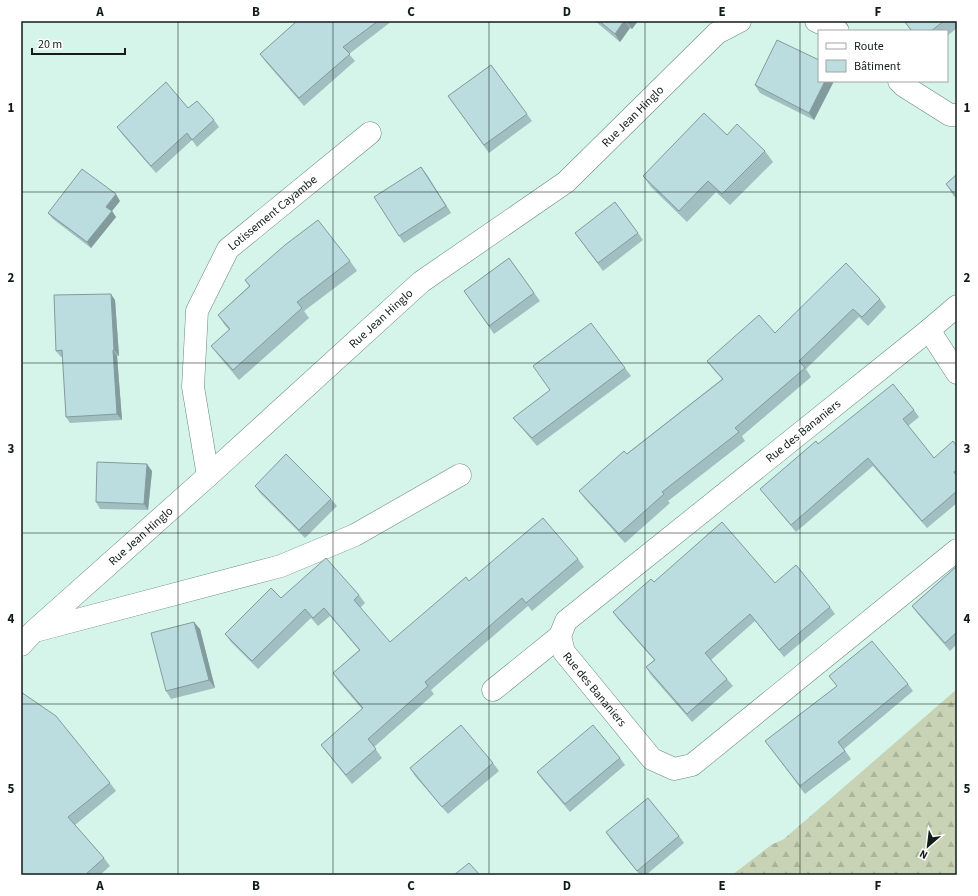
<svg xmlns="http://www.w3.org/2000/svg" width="978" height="896" font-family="'Source Sans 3',sans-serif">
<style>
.forest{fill:url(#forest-firs)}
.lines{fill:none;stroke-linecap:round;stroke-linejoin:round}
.minor-casing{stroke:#6a877f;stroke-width:23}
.minor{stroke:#fff;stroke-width:22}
.wall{fill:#a1bec0}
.shaded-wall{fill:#839b9c}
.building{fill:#bbdddf;stroke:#839b9c}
.grid{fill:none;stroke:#121d1a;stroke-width:1;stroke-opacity:0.55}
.labels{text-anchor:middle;stroke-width:3;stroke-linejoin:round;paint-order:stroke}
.street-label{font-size:12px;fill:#121d1a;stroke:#fff}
.neatline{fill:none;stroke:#121d1a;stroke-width:1.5}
.grid-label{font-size:13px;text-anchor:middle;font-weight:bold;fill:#121d1a}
</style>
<defs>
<pattern id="forest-firs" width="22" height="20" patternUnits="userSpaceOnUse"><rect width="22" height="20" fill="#c8d2b5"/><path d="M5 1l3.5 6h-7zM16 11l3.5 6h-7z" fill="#abb49b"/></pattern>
</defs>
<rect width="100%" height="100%" fill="#d5f5eb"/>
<polygon class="forest" points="957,689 957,875 732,875 771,845 784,839"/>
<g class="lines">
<defs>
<g id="minor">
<polyline points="816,21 838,31"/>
<polyline points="899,81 904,86 950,115 957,115"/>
<path id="s1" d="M957,306L929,330L566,621L560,636L564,652L652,759L674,769L692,765L957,550"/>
<polyline points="929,330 957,373"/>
<path id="s2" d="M208,476L193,387L197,311L228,249L370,133"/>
<polyline points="39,630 281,566 355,535 460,475"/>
<path id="s3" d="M21,645L34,631L208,476L421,282L566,182L717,33L740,21"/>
<polyline points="493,690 560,636"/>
</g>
</defs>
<use href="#minor" class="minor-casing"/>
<use href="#minor" class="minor"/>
</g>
<g class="wall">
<polygon points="297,21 392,21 349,54 355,61 304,106 265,61 260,54"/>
<polygon points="595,21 638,21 632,29 630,28 620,42"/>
<polygon points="904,21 957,21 957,28 947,36 947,31 911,31"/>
<polygon points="491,65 532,121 489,153 448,96"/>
<polygon points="819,81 834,81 814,120 760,93 755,85"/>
<polygon points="188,108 214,120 219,127 197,147 192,140 156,173 122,134 117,127"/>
<polygon points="727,135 765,151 773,162 730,205 716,192 687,222 651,187 643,176"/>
<polygon points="421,167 451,213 404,243 399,236"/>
<polygon points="957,174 957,199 953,195 946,184"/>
<polygon points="120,201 112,211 116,217 91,248 53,219 48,213"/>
<polygon points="575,233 638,233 643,240 603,271"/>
<polygon points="509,258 540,301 494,334 464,291"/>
<polygon points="350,261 357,271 304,311 309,318 239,380 218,355 211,346 229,330 224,324 218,315 249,286 245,280"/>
<polygon points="880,299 886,307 868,326 859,317 806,369 811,377 742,436 745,441 668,501 670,503 625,543 585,499 579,491 722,379 713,369 707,361 775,333"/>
<polygon points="115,300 119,356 117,356 122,420 70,423 66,417 63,357 61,357 56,351"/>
<polygon points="625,368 631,376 537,446 513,418"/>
<polygon points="914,410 919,417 908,426 934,458 957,446 957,503 927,528 873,466 796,532 766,496 760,489 818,444"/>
<polygon points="152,471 148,510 100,509 96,502"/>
<polygon points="255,486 331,499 337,506 305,538 260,493"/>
<polygon points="578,559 584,567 532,611 528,606 431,690 434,694 374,747 382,758 352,784 327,753 321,745 362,709 339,682 333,673 359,650 330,616 318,626 311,618 258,669 231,642 225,634 281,598 359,595 365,603 360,608 390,642 469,581"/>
<polygon points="957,566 957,644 950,651 917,613 912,606"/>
<polygon points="654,582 775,583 830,607 835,614 784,657 755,621 711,660 727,679 733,686 692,722 651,675 646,667 654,660 618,619 613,612"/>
<polygon points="200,629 215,688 171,699 166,691"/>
<polygon points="829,676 908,684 913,691 844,749 851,759 805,794 765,741 837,686"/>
<polygon points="21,692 110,783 116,791 75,825 104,858 110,866 100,875 21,875"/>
<polygon points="620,758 625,765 570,812 542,779 537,772"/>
<polygon points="493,763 499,771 448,814 415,776 410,768"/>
<polygon points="606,832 679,836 684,843 646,875 640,875 611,840"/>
</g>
<g class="shaded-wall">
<polygon points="624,21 625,21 630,28 620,42 615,34"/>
<polygon points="626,21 638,21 632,29"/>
<polygon points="825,81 834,81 814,120 809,113"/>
<polygon points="421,167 427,175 451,213 446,206"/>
<polygon points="116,194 120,201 112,211 116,217 91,248 87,242 106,207"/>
<polygon points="111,294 115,300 119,356 114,350"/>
<polygon points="113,350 117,356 122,420 117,414"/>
<polygon points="147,464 152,471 148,510 144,504"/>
<polygon points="194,622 200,629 215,688 209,680"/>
</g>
<g class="building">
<polygon points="297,21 378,21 343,47 350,54 299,98 260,54"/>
<polygon points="599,21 624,21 615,34"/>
<polygon points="904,21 944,21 931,31 912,31"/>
<polygon points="777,40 819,60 819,81 825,81 809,113 755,85"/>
<polygon points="491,65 527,114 484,145 448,96"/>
<polygon points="166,82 188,108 197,101 214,120 192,140 187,133 151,166 117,127"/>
<polygon points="704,113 727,135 737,124 765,151 722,194 708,181 679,211 643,176"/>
<polygon points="421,167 446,206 399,236 374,197"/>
<polygon points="82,169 116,194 106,207 112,211 87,242 48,213"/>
<polygon points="957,174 957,197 946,184"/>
<polygon points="615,202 638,233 598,263 575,233"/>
<polygon points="318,220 350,261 297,302 302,308 233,370 211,346 230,329 218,315 250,286 245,280 285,245"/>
<polygon points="509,258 534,293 489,326 464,291"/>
<polygon points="846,263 880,299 862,317 853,309 799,361 805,368 735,428 739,432 662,492 664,494 619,534 579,491 624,451 627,454 723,379 707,361 759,315 775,333"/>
<polygon points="111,294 114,350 113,350 117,414 66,417 62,350 56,351 54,295"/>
<polygon points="591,323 625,368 532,438 513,418 550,390 533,366"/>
<polygon points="893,384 914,410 903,419 934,458 953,441 957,446 957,470 954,472 957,476 957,491 922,521 868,458 791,525 760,489 816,441 818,444"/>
<polygon points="286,454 331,499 299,530 255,486"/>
<polygon points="97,462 147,464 144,504 96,502"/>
<polygon points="543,518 578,559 526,603 522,598 425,682 428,686 368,739 376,749 346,775 321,745 363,708 333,673 360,650 324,608 313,618 305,609 252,661 225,634 271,588 281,598 326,558 359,595 354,600 390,642 466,577 469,581"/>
<polygon points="722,522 775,583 796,565 830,607 779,650 750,614 705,653 727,679 687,714 646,667 655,660 613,612 651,579 654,582"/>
<polygon points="957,566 957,632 945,643 912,606"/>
<polygon points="194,622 209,680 166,691 151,633"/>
<polygon points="872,641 908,684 838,742 845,751 800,786 765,741 837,686 829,676"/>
<polygon points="21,692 56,716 110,783 68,817 104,858 85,875 21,875"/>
<polygon points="461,725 493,763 442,807 410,768"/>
<polygon points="593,725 620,758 565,804 537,772"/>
<polygon points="648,798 679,836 637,871 606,832"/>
<polygon points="469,863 480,875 454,875"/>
</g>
<path class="grid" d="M178,21V875M333,21V875M489,21V875M645,21V875M800,21V875M21,192H957M21,363H957M21,533H957M21,704H957"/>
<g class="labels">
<g class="street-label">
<text dy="4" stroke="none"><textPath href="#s3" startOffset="810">Rue Jean Hinglo</textPath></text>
<text dy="4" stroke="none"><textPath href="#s2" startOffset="293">Lotissement Cayambe</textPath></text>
<text dy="4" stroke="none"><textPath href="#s3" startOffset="486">Rue Jean Hinglo</textPath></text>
<text transform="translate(803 431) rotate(-39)" y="4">Rue des Bananiers</text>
<text dy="4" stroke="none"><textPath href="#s3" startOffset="162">Rue Jean Hinglo</textPath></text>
<text dy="4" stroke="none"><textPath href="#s1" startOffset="583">Rue des Bananiers</textPath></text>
</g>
</g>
<rect width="978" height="896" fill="none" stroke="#ffffff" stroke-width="44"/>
<rect x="818" y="30" width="130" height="52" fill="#ffffff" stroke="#a0a5a3"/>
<rect x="826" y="43" width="20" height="6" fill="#ffffff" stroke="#a0a5a3"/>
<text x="854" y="50" font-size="12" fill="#121d1a">Route</text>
<rect x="826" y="60" width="20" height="12" fill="#bbdddf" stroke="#a0a5a3"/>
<text x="854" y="70" font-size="12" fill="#121d1a">Bâtiment</text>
<g transform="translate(928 846) rotate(208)" stroke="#ffffff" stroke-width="3" paint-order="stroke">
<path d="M0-3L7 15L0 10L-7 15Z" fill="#121d1a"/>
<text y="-6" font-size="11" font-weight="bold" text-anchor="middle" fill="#121d1a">N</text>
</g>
<path d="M32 48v6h93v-6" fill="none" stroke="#121d1a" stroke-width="2"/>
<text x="38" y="48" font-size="12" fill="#121d1a" stroke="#ffffff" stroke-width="3" paint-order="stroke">20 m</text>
<rect x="22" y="22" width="934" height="852" class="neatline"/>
<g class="grid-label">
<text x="100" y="16">A</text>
<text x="256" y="16">B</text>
<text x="411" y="16">C</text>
<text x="567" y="16">D</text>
<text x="722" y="16">E</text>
<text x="878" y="16">F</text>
<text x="11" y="112">1</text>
<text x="967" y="112">1</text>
<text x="11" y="282">2</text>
<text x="967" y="282">2</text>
<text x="11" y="453">3</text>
<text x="967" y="453">3</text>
<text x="11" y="623">4</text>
<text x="967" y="623">4</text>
<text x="11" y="793">5</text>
<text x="967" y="793">5</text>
<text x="100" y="890">A</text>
<text x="256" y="890">B</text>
<text x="411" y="890">C</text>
<text x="567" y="890">D</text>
<text x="722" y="890">E</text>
<text x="878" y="890">F</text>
</g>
</svg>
